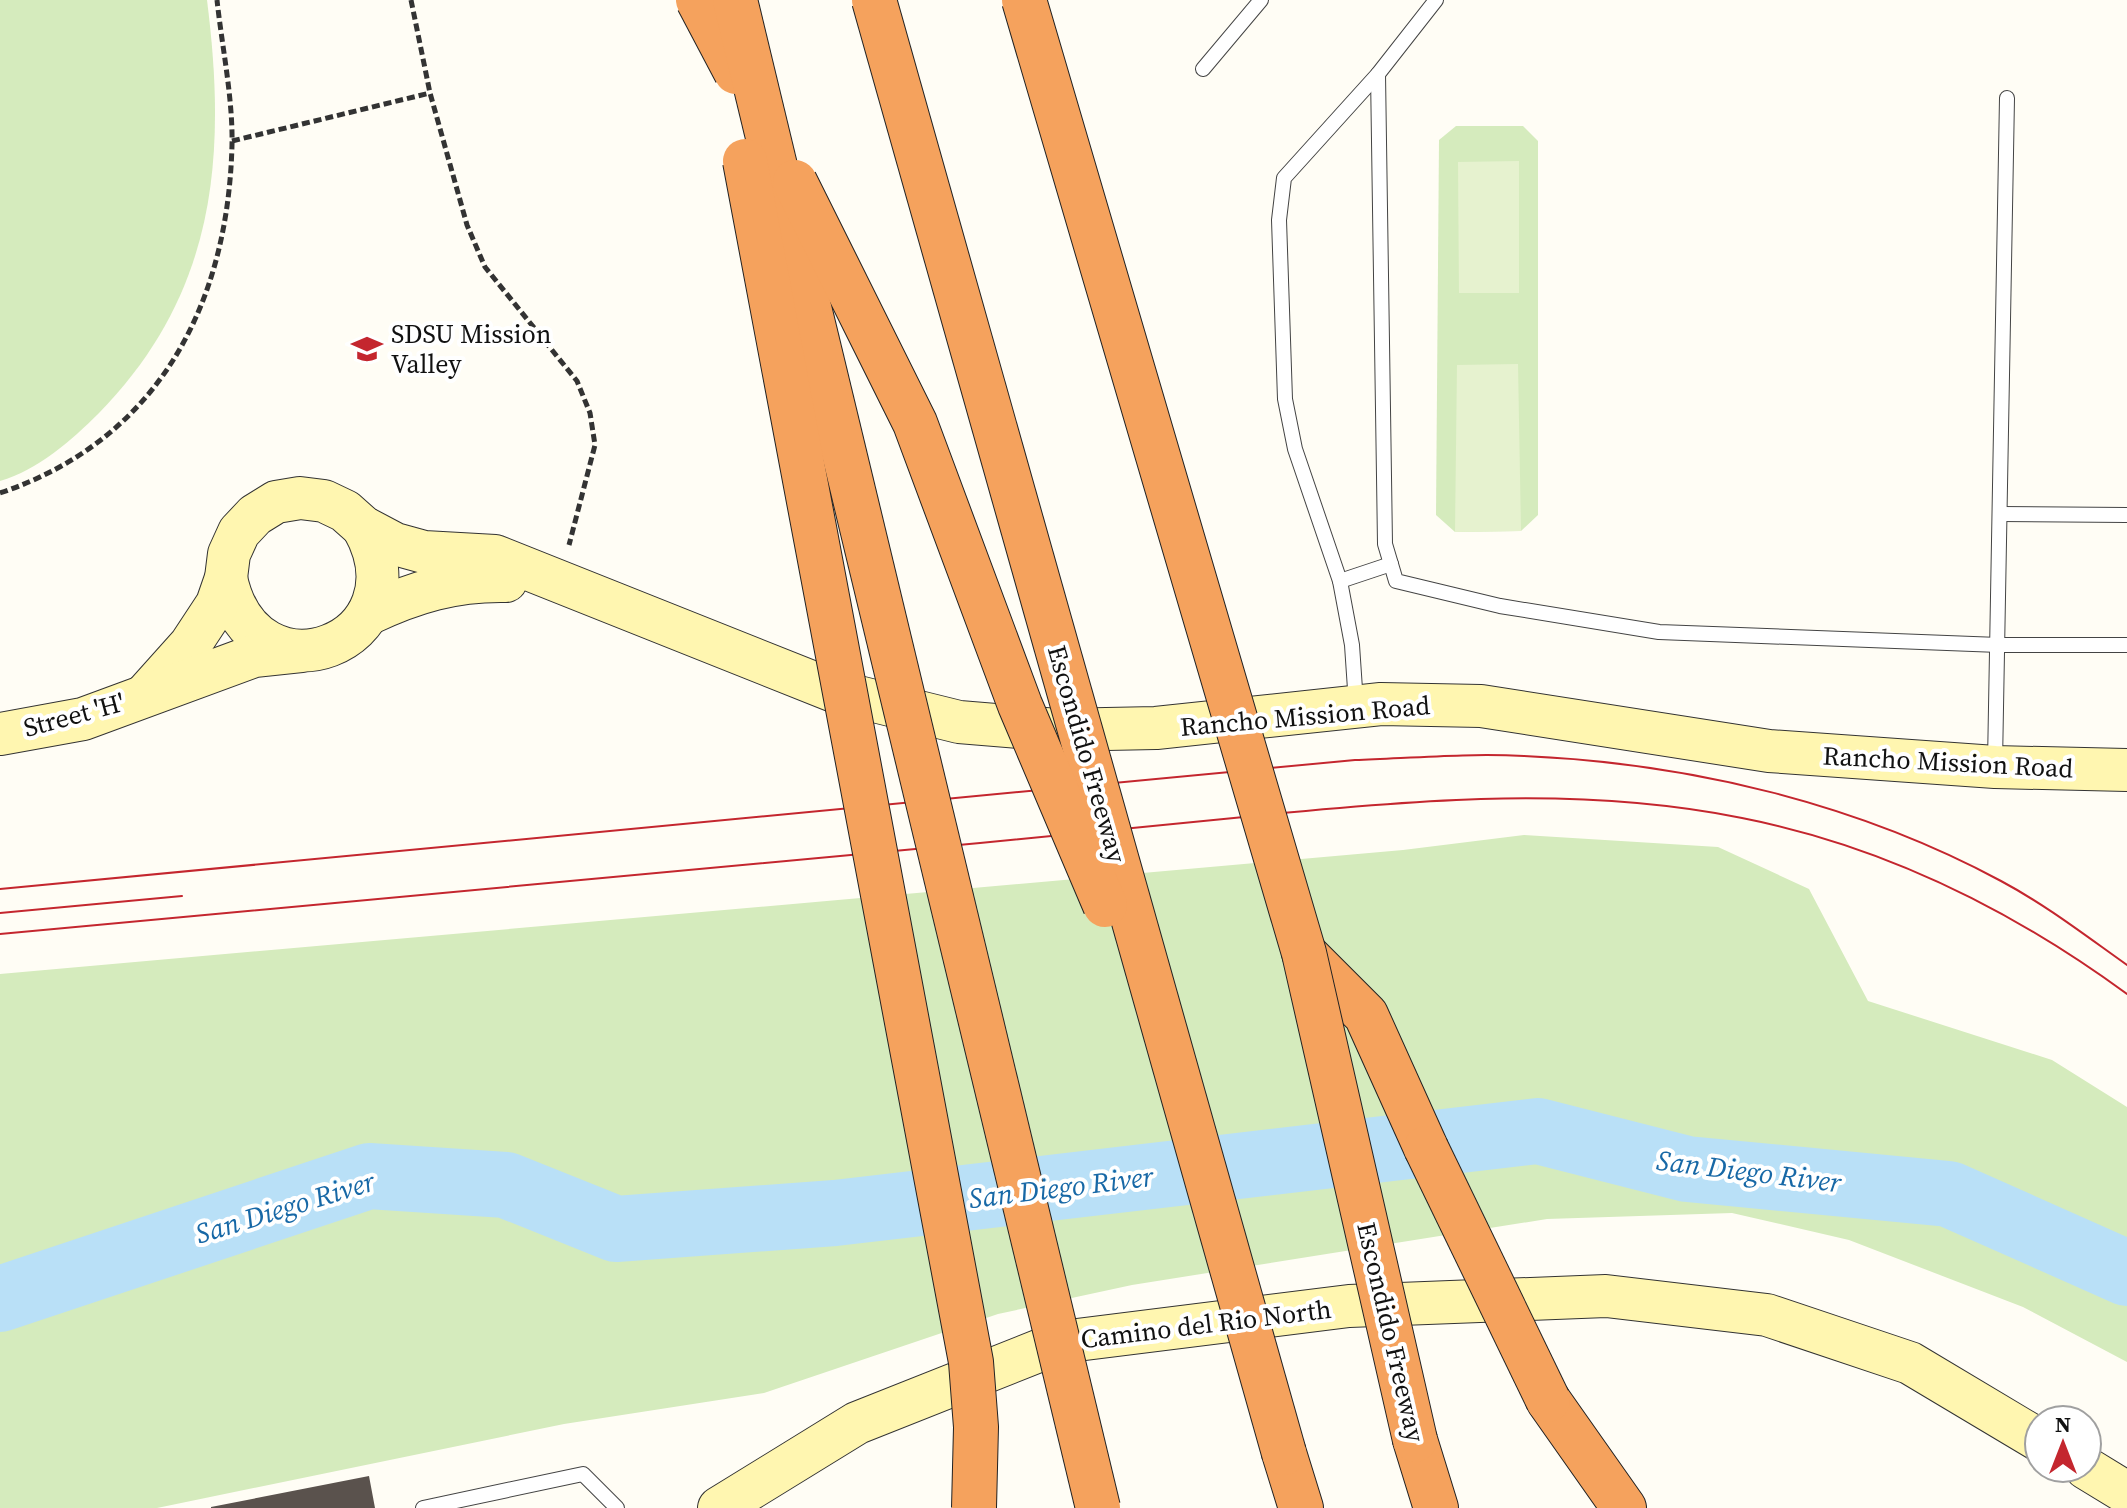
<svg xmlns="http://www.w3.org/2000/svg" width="2127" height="1508" font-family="'Source Serif 4',serif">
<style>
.green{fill:#d5ebbd}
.pitch{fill:#e6f2cf}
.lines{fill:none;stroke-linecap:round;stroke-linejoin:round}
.river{stroke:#b9e0f7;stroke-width:66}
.building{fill:#5a524d}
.lane-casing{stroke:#444;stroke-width:16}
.secondary-casing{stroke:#333;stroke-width:44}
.highway-casing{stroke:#222;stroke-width:46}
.path{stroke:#333;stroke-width:5;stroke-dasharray:8 4;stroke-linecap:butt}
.lane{stroke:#fff;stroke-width:14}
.secondary{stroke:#fff6b0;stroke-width:42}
.highway{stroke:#f5a25d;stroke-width:44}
.tram{stroke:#c4262e;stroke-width:2}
.highway-bridge-casing{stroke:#222;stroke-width:46;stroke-linecap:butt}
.highway-bridge{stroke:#f5a25d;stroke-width:44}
.labels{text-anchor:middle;stroke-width:8;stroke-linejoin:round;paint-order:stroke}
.poi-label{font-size:26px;fill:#111;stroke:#fff;text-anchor:start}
.street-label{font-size:26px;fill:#111;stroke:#fff}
.water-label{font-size:28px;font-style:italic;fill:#1768a6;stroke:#fff}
</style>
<rect width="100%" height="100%" fill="#fffdf5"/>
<g class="green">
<path d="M0,0H207C227,158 216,293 99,413C72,440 38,470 0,481Z"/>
<polygon points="1456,126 1523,126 1538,141 1538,515 1521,531 1455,532 1436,515 1439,140"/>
<polygon points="1524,835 1718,847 1809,889 1868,1001 2052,1060 2127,1107 2127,1362 2023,1307 1849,1240 1732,1213 1547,1219 1132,1285 998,1314 764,1393 564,1424 157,1508 0,1508 0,974 1403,850"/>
</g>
<g class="pitch">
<polygon points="1519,161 1519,293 1459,293 1458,162"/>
<polygon points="1518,364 1521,531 1455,532 1457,365"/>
</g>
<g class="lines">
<polyline class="river" points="0,1299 369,1176 506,1185 616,1229 835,1213 1538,1131 1687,1169 1949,1194 2127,1273"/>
</g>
<polygon class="building" points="369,1476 375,1508 211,1508 211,1507"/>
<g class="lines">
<defs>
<g id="lane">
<polyline points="1436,0 1378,74 1385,544 1396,581 1500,606 1659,632 1999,645 2127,645"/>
<polyline points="1203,69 1261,0"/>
<polyline points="2001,514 2127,515"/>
<polyline points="1340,581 1391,564"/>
<polyline points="1356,704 1352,645 1340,581 1295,449 1285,399 1279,220 1284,178 1378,74"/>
<polyline points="1995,763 2007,98"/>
<polyline points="423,1508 583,1474 617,1508"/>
</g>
<g id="secondary">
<path d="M226,578C254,710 428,643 363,527"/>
<path d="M368,614C414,592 455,580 506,581"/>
<polyline points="147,693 190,645 217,604 226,578 229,554 239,532 255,515 276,502 300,498 324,501 345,511 363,527 395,544 424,552 495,556 834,691 959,722 1057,730 1156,728 1381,704 1481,706 1769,751 1995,767 2127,770"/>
<polyline points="0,734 83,719 254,656 301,651"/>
<polyline points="2086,1468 2127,1493"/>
<polyline points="719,1508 857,1423 1061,1342 1349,1306 1606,1296 1767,1315 1910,1363 2039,1440"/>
</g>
<g id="highway">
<polyline points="1304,953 1366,1015 1426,1148"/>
<polyline points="1548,1400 1624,1508"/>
<polyline points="1415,1440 1436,1508"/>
<polyline points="1284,1453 1301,1508"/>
</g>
</defs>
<use href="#lane" class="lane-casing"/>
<use href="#secondary" class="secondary-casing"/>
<use href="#highway" class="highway-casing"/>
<g class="path">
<polyline points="411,0 430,93 467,225 485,267 577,381 590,413 595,445 569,545"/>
<polyline points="232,141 430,93"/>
<path d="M0,493C158,440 228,305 232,145C233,98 222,47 217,0"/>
</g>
<use href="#lane" class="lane"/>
<use href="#secondary" class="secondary"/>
<use href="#highway" class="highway"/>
<g class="tram">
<path d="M0,889L1355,760C1411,758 1468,753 1524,756C1688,763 1856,803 2001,881C2046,905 2086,936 2127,965"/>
<polyline points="0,913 182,896"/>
<path d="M0,934C327,904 654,876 980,843C1075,834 1169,825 1263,815C1424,799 1583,786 1742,818C1884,846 2011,909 2127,994"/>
</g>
<defs>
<g id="highway-bridge">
<polyline points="698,0 736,72"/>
<polyline points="735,0 1098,1508"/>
<polyline points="874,0 1284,1453"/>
<polyline points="1024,0 1304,953 1415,1440"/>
<polyline points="745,161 971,1362 976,1427 974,1508"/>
<polyline points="795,182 915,423 1020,705 1105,905"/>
<polyline points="1426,1148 1548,1400"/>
</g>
</defs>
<use href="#highway-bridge" class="highway-bridge-casing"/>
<use href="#highway-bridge" class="highway-bridge"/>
</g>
<defs>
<symbol id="university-bare" viewBox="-9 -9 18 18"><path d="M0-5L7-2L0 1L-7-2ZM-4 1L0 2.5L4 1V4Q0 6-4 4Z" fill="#c4262e" stroke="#fff" stroke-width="2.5" paint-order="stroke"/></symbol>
</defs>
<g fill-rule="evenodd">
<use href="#university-bare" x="345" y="327" width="44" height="44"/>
</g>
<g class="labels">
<g class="poi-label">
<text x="391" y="343">SDSU Mission<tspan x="391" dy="30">Valley</tspan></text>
</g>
<g class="street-label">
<text transform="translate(74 715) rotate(-15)" y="9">Street 'H'</text>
<text transform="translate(1305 716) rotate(-5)" y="9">Rancho Mission Road</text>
<text transform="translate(1087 754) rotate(74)" y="9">Escondido Freeway</text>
<text transform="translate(1948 762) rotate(3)" y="9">Rancho Mission Road</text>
<text transform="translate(1206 1324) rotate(-7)" y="9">Camino del Rio North</text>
<text transform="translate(1391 1332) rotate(77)" y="9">Escondido Freeway</text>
</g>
<g class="water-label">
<text transform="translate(1749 1171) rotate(7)" y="10">San Diego River</text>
<text transform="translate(1061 1187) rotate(-7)" y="10">San Diego River</text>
<text transform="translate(285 1207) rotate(-17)" y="10">San Diego River</text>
</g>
</g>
<g transform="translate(2063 1444)"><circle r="38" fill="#ffffff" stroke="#a0a0a0" stroke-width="2"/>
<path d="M0-6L14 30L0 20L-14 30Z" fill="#c4262e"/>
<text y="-12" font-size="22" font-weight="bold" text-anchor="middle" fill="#111111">N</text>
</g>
</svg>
